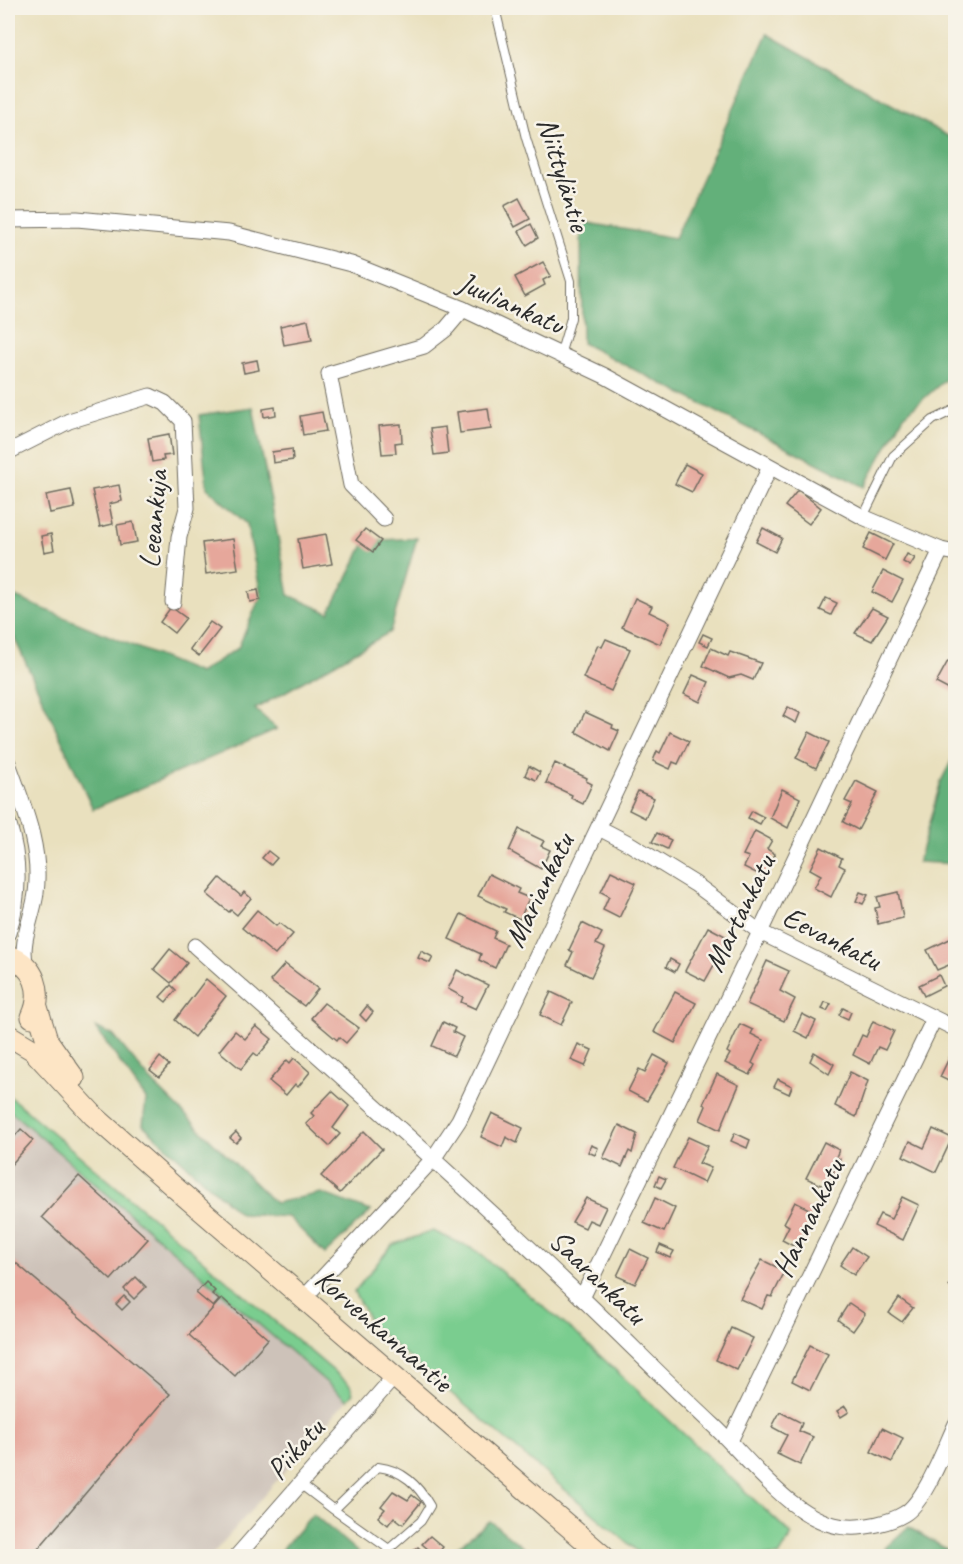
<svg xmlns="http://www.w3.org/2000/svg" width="963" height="1564" font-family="Caveat,sans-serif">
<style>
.industrial{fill:#cdc2b9}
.green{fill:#7acd8f;stroke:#527c5d;stroke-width:1.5}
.forest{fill:#63b07a;stroke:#476e52;stroke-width:1.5}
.building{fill:#e6a79b}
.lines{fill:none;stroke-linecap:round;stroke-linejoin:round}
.lane-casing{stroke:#6e6a5e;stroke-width:10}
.street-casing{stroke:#6e6a5e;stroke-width:17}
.secondary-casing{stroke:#6e6a5e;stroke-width:23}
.lane{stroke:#fff;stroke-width:8}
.street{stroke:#fff;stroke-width:15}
.secondary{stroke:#fde5c5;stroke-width:21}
.labels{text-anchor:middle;stroke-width:5;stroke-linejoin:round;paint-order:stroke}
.street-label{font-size:30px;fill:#2b2b2b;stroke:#f7f3e8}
</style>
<rect width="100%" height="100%" fill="#f7f3e8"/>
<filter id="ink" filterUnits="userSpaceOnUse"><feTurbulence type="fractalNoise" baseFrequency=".0167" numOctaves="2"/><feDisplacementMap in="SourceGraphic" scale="12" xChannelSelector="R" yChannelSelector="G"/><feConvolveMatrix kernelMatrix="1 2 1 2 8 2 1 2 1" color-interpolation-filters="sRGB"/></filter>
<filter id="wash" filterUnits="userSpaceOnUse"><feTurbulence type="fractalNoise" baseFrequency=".008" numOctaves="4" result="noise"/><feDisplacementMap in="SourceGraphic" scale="24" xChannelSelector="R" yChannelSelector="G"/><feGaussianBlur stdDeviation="1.35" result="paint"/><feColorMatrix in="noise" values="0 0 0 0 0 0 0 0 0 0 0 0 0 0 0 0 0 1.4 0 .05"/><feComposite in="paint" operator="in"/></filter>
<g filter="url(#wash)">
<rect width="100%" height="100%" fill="#e9e0be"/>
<polygon class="industrial" points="8,1109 347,1400 211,1556 8,1556"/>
<g class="green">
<polygon points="8,1095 350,1385 353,1393 347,1400 8,1109"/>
<polygon points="433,1231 475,1250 580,1337 792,1535 779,1556 643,1556 373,1327 354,1292 392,1245"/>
</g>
<g class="forest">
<polygon points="767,34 955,140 955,371 904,416 864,487 582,343 581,222 675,238"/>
<polygon points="253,407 289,595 329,613 366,541 417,538 390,632 255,709 277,729 93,809 8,624 8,594 199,673 238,648 261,595 247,524 207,488 199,415"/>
<polygon points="955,754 955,864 918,862 941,781"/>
<polygon points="95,1027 113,1035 150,1080 275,1203 321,1193 371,1211 325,1254 288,1217 240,1214 143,1125 146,1099"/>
<polygon points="313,1514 362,1556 276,1556"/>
<polygon points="490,1521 534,1556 446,1556"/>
<polygon points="908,1527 955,1554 955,1556 891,1556 885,1548"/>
</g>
<g id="blocks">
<g class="building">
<polygon points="519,198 530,219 515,227 504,206"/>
<polygon points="531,224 538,238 527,245 519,231"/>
<polygon points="543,262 551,276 543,280 545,285 525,296 515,277"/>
<polygon points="308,320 312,340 284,345 280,326"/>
<polygon points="257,360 259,370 244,373 242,363"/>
<polygon points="275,407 276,415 264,417 263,409"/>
<polygon points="488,408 491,429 460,433 457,412"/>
<polygon points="322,412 326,431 303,435 300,416"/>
<polygon points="401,424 402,442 395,443 396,453 382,454 379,426"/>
<polygon points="445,427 448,453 434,455 430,429"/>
<polygon points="169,434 172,455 163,456 164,460 152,462 148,438"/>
<polygon points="292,449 293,460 273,463 272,452"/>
<polygon points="685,464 702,473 692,492 675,484"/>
<polygon points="119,485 122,501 109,504 113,524 100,527 92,490"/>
<polygon points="71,490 75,508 50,513 46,495"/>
<polygon points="798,490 821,508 809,524 785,506"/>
<polygon points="163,494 165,501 153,504 151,497"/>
<polygon points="133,522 137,542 120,545 117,525"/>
<polygon points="763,528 782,538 775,552 756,542"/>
<polygon points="365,529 381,541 373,552 356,540"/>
<polygon points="871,533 893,544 885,560 863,549"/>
<polygon points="51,534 54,550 44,552 41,536"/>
<polygon points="326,534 332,564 303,569 298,539"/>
<polygon points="233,539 238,569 206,574 202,543"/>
<polygon points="907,554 915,558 910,566 903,562"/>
<polygon points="883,571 903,581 892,602 872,592"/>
<polygon points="258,590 260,600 250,602 248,592"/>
<polygon points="635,598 652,606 649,612 670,622 660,644 622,627"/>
<polygon points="826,598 837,603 831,615 820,610"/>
<polygon points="171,607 186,618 174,633 160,622"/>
<polygon points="872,608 888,616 872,641 855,633"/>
<polygon points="210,622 220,629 199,656 190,649"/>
<polygon points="703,634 712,638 708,646 699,642"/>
<polygon points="606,639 630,649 611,691 583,678 598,645 602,647"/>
<polygon points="711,648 728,656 730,652 761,663 753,680 741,675 729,678 703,666"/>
<polygon points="948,661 956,665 956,686 953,692 936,683"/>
<polygon points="693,675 709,682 700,702 684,694"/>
<polygon points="788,707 800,713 796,723 783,716"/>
<polygon points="585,712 613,725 612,728 619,731 610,751 576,732"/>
<polygon points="670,732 689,741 678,764 673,762 670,769 653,761 657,751 660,753"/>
<polygon points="809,732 829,742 816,768 796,758"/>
<polygon points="555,763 587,778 586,781 592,784 583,804 571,798 572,795 546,783"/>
<polygon points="529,766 540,772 536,780 525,775"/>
<polygon points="856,781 878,792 858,830 843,822 852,804 845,801"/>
<polygon points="782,789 800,798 788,828 770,818"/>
<polygon points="638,791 654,798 645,818 629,810"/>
<polygon points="752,811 764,817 760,824 748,818"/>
<polygon points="519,829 544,841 541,846 550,850 541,869 509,851"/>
<polygon points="755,831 772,840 767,849 775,854 764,877 744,867 749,857 743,855"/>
<polygon points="657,833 671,840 667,849 652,842"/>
<polygon points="821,847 842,858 839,865 845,868 831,897 814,888 821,875 810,869"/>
<polygon points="268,851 277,858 271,865 262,858"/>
<polygon points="611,871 636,883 619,918 603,910 609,896 601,892"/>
<polygon points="489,874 519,889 517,893 529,898 520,919 504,912 506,909 478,896"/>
<polygon points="220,878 241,896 244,892 251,898 237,915 231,910 229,912 207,894"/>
<polygon points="860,892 868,895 863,904 856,901"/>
<polygon points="898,892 903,918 878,924 875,908 880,907 877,897"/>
<polygon points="257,910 276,926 279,923 293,934 275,955 242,928"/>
<polygon points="461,914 496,931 493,938 506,944 495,968 479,960 481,954 449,939"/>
<polygon points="582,923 602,933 596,944 605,948 591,977 567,965 573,952 569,950"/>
<polygon points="708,927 729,938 705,981 685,971"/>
<polygon points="954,937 956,962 937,970 927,950"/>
<polygon points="170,949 187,963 171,983 154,969"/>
<polygon points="421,951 433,957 430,963 418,958"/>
<polygon points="670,959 679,964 675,972 666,967"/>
<polygon points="767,961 789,971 780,991 795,999 784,1021 747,1004"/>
<polygon points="285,964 318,989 304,1006 270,981"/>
<polygon points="457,970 488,985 476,1009 461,1002 463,997 448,989"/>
<polygon points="939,975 944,986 924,996 919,985"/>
<polygon points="206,979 226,996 194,1037 175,1020"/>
<polygon points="171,985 176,990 166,1002 160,997"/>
<polygon points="551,992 572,1002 561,1025 540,1015"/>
<polygon points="675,992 696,1003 675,1043 654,1032"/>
<polygon points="825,1002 831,1004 827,1011 822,1009"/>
<polygon points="324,1003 359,1028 346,1043 339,1037 337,1040 311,1018"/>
<polygon points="367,1006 373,1012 366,1021 360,1015"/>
<polygon points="843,1008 851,1012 848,1019 839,1015"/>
<polygon points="802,1014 816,1021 808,1038 794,1031"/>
<polygon points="873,1021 894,1031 885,1050 878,1047 870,1064 853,1055 862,1035 866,1037"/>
<polygon points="443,1022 455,1028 453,1032 463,1037 454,1056 432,1046"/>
<polygon points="740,1024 753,1030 751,1034 763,1040 752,1063 755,1065 750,1075 725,1063 730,1054 727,1052"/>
<polygon points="256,1026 272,1039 258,1056 254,1053 241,1069 219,1051 235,1031 245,1039"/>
<polygon points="578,1044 592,1050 585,1066 571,1060"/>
<polygon points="814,1052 834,1064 829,1074 810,1061"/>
<polygon points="654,1055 669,1063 647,1101 628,1091 639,1069 645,1072"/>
<polygon points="950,1056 956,1059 956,1091 952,1090 955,1084 940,1077"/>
<polygon points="160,1057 169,1065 159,1077 150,1070"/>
<polygon points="294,1058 310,1072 298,1087 295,1084 286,1095 269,1081 287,1060 290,1063"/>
<polygon points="850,1072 868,1081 856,1117 835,1106"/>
<polygon points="717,1074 739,1085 720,1130 700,1120 706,1106 703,1104"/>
<polygon points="778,1079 792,1086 789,1094 774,1087"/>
<polygon points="332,1091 349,1106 333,1128 340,1134 329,1146 306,1124 314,1116 311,1113"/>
<polygon points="492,1113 523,1128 517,1143 506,1137 502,1147 481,1137"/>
<polygon points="619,1125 637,1134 632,1153 629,1151 622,1167 603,1158"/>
<polygon points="21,1129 33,1140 8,1168 8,1144"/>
<polygon points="933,1129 952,1138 936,1172 903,1156 910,1141 924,1148"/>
<polygon points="364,1131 382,1149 340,1193 321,1176"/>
<polygon points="236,1132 241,1138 236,1143 230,1138"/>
<polygon points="735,1133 750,1140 747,1148 731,1141"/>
<polygon points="688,1137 708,1146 699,1163 711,1168 704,1183 673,1168"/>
<polygon points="824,1142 839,1150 836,1157 840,1159 833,1172 836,1174 831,1183 828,1182 825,1187 806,1178"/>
<polygon points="591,1145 598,1148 595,1155 588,1152"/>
<polygon points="79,1176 148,1239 111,1280 42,1217"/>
<polygon points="659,1176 666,1179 661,1188 655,1185"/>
<polygon points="902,1197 919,1205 903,1240 874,1226 880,1214 891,1219"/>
<polygon points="586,1198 606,1207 598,1224 589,1220 585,1228 572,1222"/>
<polygon points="655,1198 675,1208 664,1232 644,1223"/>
<polygon points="795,1202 815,1212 797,1248 782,1240 789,1226 784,1223"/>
<polygon points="660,1245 674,1251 670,1258 657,1252"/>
<polygon points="852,1247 867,1257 854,1275 840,1265"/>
<polygon points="630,1249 648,1258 635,1284 617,1276"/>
<polygon points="9,1257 170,1394 32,1556 8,1556"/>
<polygon points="762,1260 785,1271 772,1297 768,1296 762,1309 740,1299"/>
<polygon points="956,1272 956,1290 949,1286"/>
<polygon points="136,1277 146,1287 134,1299 124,1289"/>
<polygon points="206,1282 215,1291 212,1294 219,1300 213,1307 196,1293"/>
<polygon points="124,1296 130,1302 122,1310 116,1304"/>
<polygon points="222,1298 268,1339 235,1376 189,1335"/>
<polygon points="899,1298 913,1308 902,1322 889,1313"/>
<polygon points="849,1303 865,1314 853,1331 838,1320"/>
<polygon points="731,1328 753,1338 737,1370 716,1360"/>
<polygon points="810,1345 828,1354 810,1390 792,1381"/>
<polygon points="845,1406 849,1412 841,1417 837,1411"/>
<polygon points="780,1412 802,1423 799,1431 813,1437 800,1465 777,1454 787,1435 772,1427"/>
<polygon points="882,1428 903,1438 892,1462 871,1452"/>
<polygon points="393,1491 408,1500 412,1495 421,1502 403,1524 394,1517 388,1525 378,1517 385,1509 381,1506"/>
<polygon points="430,1536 443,1547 436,1556 422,1544"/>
<polygon points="418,1547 427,1556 416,1556 412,1552"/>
</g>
</g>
</g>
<g filter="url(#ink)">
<use href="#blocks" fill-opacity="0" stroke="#6e6a5e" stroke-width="1.5"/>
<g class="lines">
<defs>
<g id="lane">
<polyline points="495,8 526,138 571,281 571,318 560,355"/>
<polyline points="863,517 893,456 933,420 956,409"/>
<path d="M300,1484L334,1510L378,1467C403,1470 418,1485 430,1506L421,1521L389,1549L334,1510"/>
</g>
<g id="street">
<polyline points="8,220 77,219 229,233 351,264 463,309 605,376 863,517 941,550 956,553"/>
<polyline points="8,452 69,421 150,396 165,403 183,421 187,508 179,537 173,602"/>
<polyline points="384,519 351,485 329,374 424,346 446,329 463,309"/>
<path d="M8,763C23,805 42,848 36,893C33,917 19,943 26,966"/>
<path d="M8,822C20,859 20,897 8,933"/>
<polyline points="599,828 630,844 695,884 760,932 956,1029"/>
<path d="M195,946C325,1062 456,1177 582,1298C626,1340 668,1383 713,1425C748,1457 796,1526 848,1527C865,1528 889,1523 904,1514C925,1502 945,1447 956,1424"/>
<polyline points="582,1298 760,932 941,550"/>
<polyline points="303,1299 433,1159 459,1120 770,467"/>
<polyline points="730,1441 934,1019"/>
<polyline points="237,1556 393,1378"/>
</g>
<g id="secondary">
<path d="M8,956C35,965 44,992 32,1017"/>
<polyline points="37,1007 47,1040 74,1078"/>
<polyline points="8,1035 33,1050 94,1116 173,1186 603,1556"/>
</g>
</defs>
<use href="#lane" class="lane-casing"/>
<use href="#street" class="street-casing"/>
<use href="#secondary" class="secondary-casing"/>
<use href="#lane" class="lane"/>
<use href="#street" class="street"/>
<use href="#secondary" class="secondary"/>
</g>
</g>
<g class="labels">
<g class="street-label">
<text transform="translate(564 174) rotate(73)" y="10">Niittyläntie</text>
<text transform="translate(511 303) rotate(24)" y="10">Juuliankatu</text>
<text transform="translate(153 519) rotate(-85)" y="10">Leeankuja</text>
<text transform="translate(539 890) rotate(-64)" y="10">Mariankatu</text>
<text transform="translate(739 913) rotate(-64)" y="10">Martankatu</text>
<text transform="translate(832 938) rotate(27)" y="10">Eevankatu</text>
<text transform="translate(808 1218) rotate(-64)" y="10">Hannankatu</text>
<text transform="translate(598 1277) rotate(44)" y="10">Saarankatu</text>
<text transform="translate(384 1330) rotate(41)" y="10">Korvenkannantie</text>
<text transform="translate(295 1449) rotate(-49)" y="10">Piikatu</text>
</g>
</g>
<rect width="963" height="1564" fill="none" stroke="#f7f3e8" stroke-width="30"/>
</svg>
